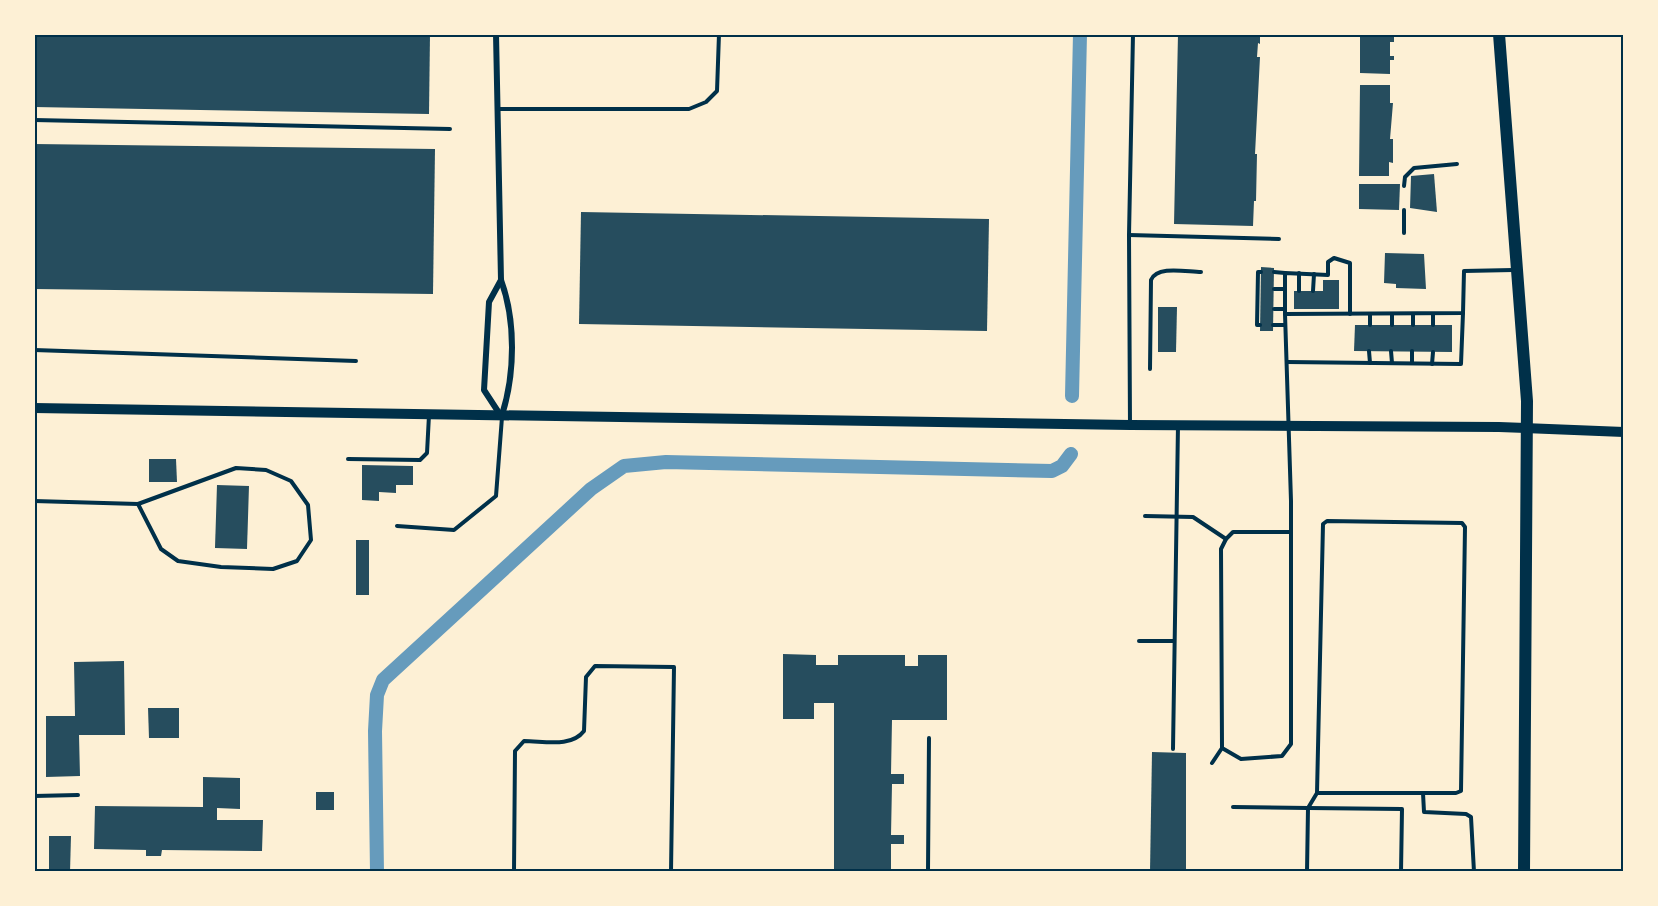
<svg xmlns="http://www.w3.org/2000/svg" width="1658" height="906" font-family="Cabin,sans-serif">
<style>
.lines{fill:none;stroke-linecap:round;stroke-linejoin:round}
.canal{stroke:#669bbc;stroke-width:14}
.building{fill:#264d5e}
.service{stroke:#003049;stroke-width:4}
.minor{stroke:#003049;stroke-width:6}
.secondary{stroke:#003049;stroke-width:10}
.primary{stroke:#003049;stroke-width:12}
.neatline{fill:none;stroke:#003049;stroke-width:2}
</style>
<rect width="100%" height="100%" fill="#fdf0d5"/>
<g class="lines">
<g class="canal">
<polyline points="1072,396 1080,34"/>
<polyline points="377,872 375,731 377,695 383,680 591,489 624,466 666,462 1052,471 1062,466 1071,454"/>
</g>
</g>
<g class="building">
<polygon points="34,34 430,34 429,114 34,107"/>
<polygon points="1178,34 1260,34 1260,44 1258,43 1257,57 1260,57 1255,154 1257,154 1256,201 1254,201 1253,226 1174,224"/>
<polygon points="1360,34 1394,34 1394,42 1390,42 1390,56 1394,56 1394,60 1390,60 1390,74 1360,73"/>
<polygon points="1360,85 1390,85 1390,103 1393,103 1390,139 1393,139 1393,163 1389,162 1389,176 1359,176"/>
<polygon points="34,144 435,149 433,294 34,289"/>
<polygon points="1434,174 1437,212 1410,208 1411,176"/>
<polygon points="1359,184 1400,184 1399,210 1359,209"/>
<polygon points="581,212 989,219 987,331 579,324"/>
<polygon points="1385,253 1424,254 1426,289 1396,288 1396,284 1384,283"/>
<polygon points="1261,267 1274,268 1273,331 1260,331"/>
<polygon points="1323,280 1339,280 1339,309 1294,309 1294,291 1323,291"/>
<polygon points="1158,307 1177,307 1176,352 1158,352"/>
<polygon points="1355,325 1452,325 1452,352 1354,351"/>
<polygon points="149,459 176,459 177,482 149,482"/>
<polygon points="362,465 413,466 413,485 396,485 396,493 379,492 379,501 362,500"/>
<polygon points="217,485 249,486 247,549 215,548"/>
<rect x="356" y="540" width="13" height="55"/>
<polygon points="783,654 816,655 816,665 838,665 838,655 905,655 905,666 918,666 918,655 947,655 947,720 892,720 891,774 904,774 904,784 892,784 891,835 904,835 904,844 891,844 891,872 834,872 834,703 814,703 814,719 783,719"/>
<polygon points="124,661 125,735 79,735 80,776 46,777 46,716 75,716 74,662"/>
<polygon points="148,708 179,708 179,738 149,738"/>
<polygon points="1152,752 1186,753 1186,872 1150,872"/>
<polygon points="203,777 240,778 240,809 217,808 217,820 263,820 262,851 162,850 161,856 146,856 146,850 94,849 95,806 203,807"/>
<rect x="316" y="792" width="18" height="18"/>
<polygon points="49,836 71,836 70,872 49,872"/>
</g>
<g class="lines">
<g class="service">
<polyline points="498,109 689,109 706,102 717,91 719,34"/>
<polyline points="34,120 450,129"/>
<polyline points="1404,186 1405,177 1414,168 1457,164"/>
<polyline points="1404,210 1404,233"/>
<polyline points="1129,235 1279,239"/>
<polyline points="1274,272 1285,273"/>
<polyline points="1274,289 1285,289"/>
<polyline points="1299,291 1299,273"/>
<polyline points="1313,291 1314,274"/>
<polyline points="1274,309 1285,309"/>
<polyline points="1285,314 1285,273 1328,275 1328,262 1334,258 1350,263 1350,314"/>
<polyline points="1392,314 1392,325"/>
<polyline points="1413,314 1413,325"/>
<polyline points="1260,325 1257,325 1258,272 1261,272"/>
<polyline points="1273,325 1285,325"/>
<polyline points="1370,325 1370,314"/>
<polyline points="1433,325 1433,314"/>
<polyline points="34,350 356,361"/>
<polyline points="1369,351 1370,363"/>
<polyline points="1391,351 1392,363"/>
<polyline points="1287,362 1461,364 1463,313"/>
<polyline points="1412,363 1412,351"/>
<polyline points="1432,364 1433,352"/>
<path d="M1150,369L1151,280C1157,265 1187,272 1201,272"/>
<polyline points="1130,425 1129,235 1133,34"/>
<polyline points="348,459 420,460 427,453 429,415"/>
<polyline points="34,501 138,504 236,468 266,470 291,481 308,505 311,540 297,561 273,569 221,567 178,561 161,549 138,504"/>
<polyline points="1145,516 1193,517 1226,539"/>
<polyline points="397,526 454,530 496,496 502,417"/>
<polyline points="1139,641 1174,641"/>
<polyline points="1222,748 1221,549 1226,539 1233,532 1291,532"/>
<polyline points="1173,749 1178,425"/>
<polyline points="1212,763 1222,748 1241,759 1282,756 1291,744 1291,501 1285,314 1463,313 1464,271 1513,270"/>
<polyline points="1423,793 1424,812 1466,814 1471,817 1474,872"/>
<polyline points="34,796 78,795"/>
<polyline points="1233,807 1308,808 1307,872"/>
<polyline points="1308,808 1317,793 1323,524 1327,521 1462,523 1465,527 1461,791 1456,793 1317,793"/>
<polyline points="1308,808 1402,809 1401,872"/>
<path d="M514,872L515,751L524,741C544,741 571,748 584,731L586,677L595,666L674,667L671,872"/>
<polyline points="928,872 929,738"/>
</g>
<g class="minor">
<path d="M496,34L501,280C516,321 515,374 502,415"/>
<polyline points="501,280 489,302 484,390 501,416"/>
</g>
<polyline class="secondary" points="34,408 1130,425 1499,427 1624,432"/>
<polyline class="primary" points="1499,34 1527,401 1524,872"/>
</g>
<rect width="1658" height="906" fill="none" stroke="#fdf0d5" stroke-width="72"/>
<rect x="36" y="36" width="1586" height="834" class="neatline"/>
</svg>
